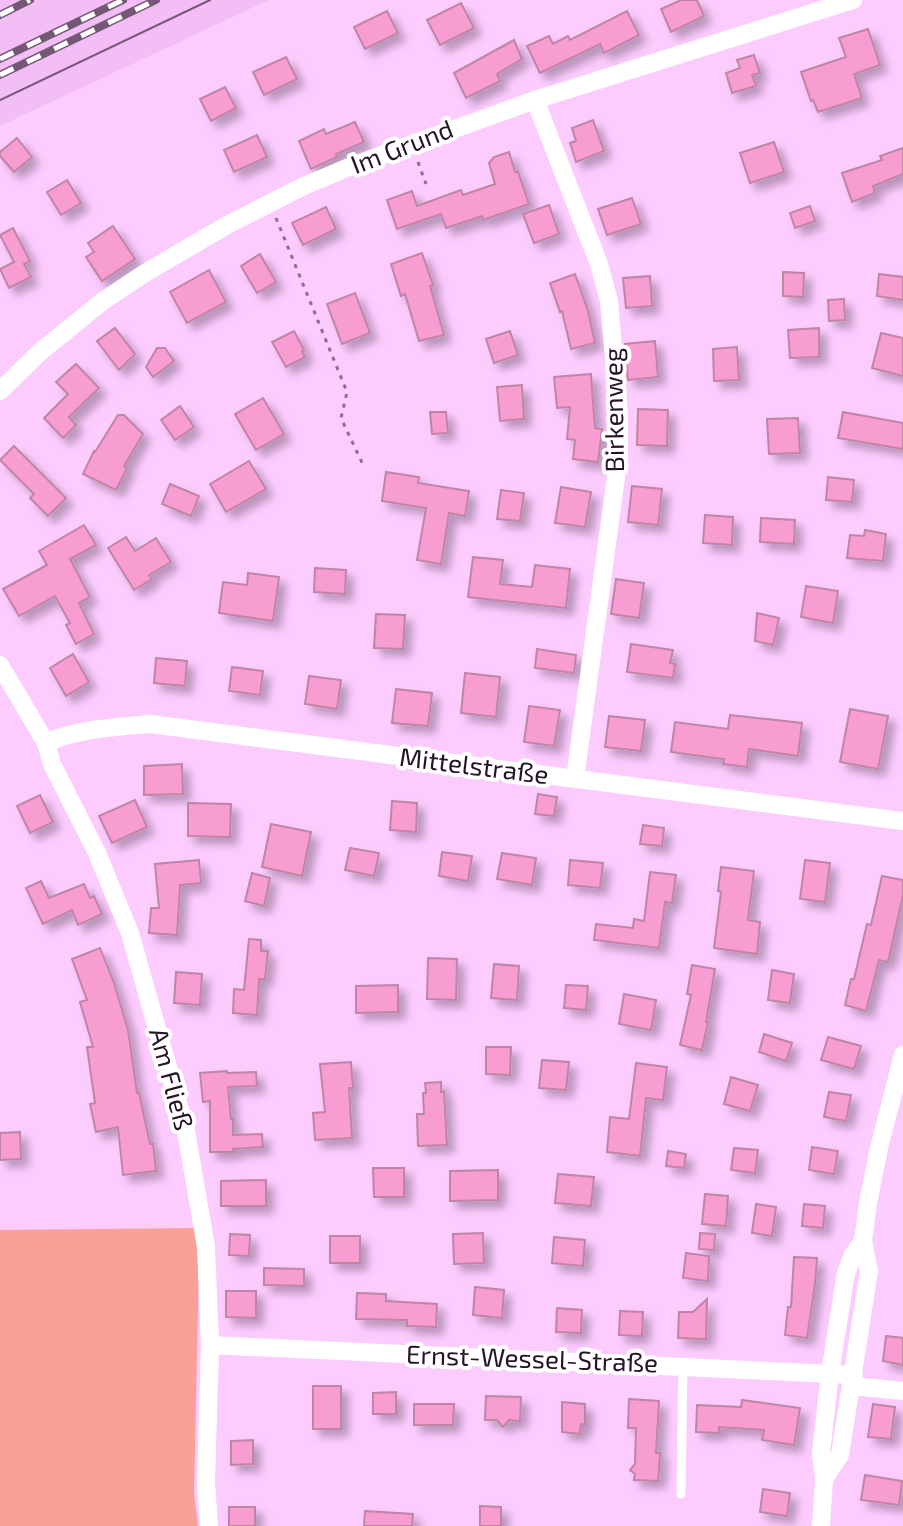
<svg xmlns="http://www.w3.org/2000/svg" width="903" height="1526" font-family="'Exo 2',sans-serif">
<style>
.built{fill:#f3bdf5}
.green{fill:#f9a099}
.building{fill:#f79dd1;stroke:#c084a5;stroke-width:2;filter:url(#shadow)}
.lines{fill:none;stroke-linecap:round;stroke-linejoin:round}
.path{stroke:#8e6d8f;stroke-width:3;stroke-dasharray:4 6;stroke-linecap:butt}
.service{stroke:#fff;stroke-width:9}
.minor{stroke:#fff;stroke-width:18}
.tram{stroke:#735775;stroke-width:2}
.rail-casing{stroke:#735775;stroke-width:8}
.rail{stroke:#fff;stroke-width:5;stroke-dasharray:15;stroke-linecap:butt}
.labels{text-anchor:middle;stroke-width:8;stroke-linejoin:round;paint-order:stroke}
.street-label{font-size:26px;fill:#251426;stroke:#fff}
</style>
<defs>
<filter id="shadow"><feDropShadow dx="7" dy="7" stdDeviation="4" flood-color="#0004"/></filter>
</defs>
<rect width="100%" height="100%" fill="#fdccff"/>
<polygon class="built" points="0,0 269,0 0,126"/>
<polygon class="green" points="197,1228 199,1264 194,1494 198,1526 0,1526 0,1230"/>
<g class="building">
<polygon points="681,0 697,0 704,16 671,32 661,9"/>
<polygon points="461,3 474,28 440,45 427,20"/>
<polygon points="387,11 398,33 365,49 354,27"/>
<polygon points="627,11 639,35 604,53 600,44 540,73 527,46 549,36 553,44 568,36 570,40"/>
<polygon points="868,29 880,65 854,74 862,98 818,112 813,100 811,101 801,72 846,57 839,38"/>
<polygon points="514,40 522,59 497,74 500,81 466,98 454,73"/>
<polygon points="754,55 760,73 752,75 756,86 732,93 726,73 740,68 737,60"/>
<polygon points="286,57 297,79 264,95 253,72"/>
<polygon points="225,87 236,108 211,121 200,99"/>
<polygon points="593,120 604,151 576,162 570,143 576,141 572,128"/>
<polygon points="355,122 364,142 336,154 337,157 311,169 299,141 324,129 326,134"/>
<polygon points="257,135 267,157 234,172 224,150"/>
<polygon points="17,138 32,157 14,172 0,156 0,152"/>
<polygon points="774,142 784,172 750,183 740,153"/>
<polygon points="903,148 903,174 873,186 875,193 852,202 842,173 882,160 880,156"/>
<polygon points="509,152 515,172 518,172 529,204 483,220 482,216 446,228 441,214 397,229 387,200 412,191 417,206 461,190 463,195 495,184 489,163 494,157"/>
<polygon points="67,180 81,203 61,215 47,192"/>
<polygon points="632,198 641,224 607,235 598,209"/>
<polygon points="549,205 559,234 534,243 523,214"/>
<polygon points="810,206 815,221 795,228 790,213"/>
<polygon points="326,207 336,229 303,245 292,223"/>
<polygon points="113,226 135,259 102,281 86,257 94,252 88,243"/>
<polygon points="13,228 30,261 24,264 31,277 9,288 0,269 14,262 0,235"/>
<polygon points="422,253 433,285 430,286 444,335 419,341 405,294 401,296 391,264"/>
<polygon points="260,254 276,282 257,293 241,266"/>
<polygon points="209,270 226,302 187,323 170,292"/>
<polygon points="783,272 804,273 803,297 783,296"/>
<polygon points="575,274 588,311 595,343 571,349 562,311 560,312 550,283"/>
<polygon points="879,274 903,277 903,300 877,296"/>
<polygon points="650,276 652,306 626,308 623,278"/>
<polygon points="355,293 370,333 342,344 327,304"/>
<polygon points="844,299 845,320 829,321 828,300"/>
<polygon points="115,328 135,354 119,370 97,341"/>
<polygon points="819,328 819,357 790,358 788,330"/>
<polygon points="294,331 304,350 302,352 305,357 286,367 272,342"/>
<polygon points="510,331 518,355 494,363 486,339"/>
<polygon points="881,333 903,338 903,376 872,368"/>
<polygon points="655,341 658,377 628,380 625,344"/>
<polygon points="737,347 739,380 714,381 713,349"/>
<polygon points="157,348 165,348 174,361 153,377 146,367"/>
<polygon points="76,364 99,388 69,417 76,425 63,438 44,418 68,394 56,382"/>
<polygon points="591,374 595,428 602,429 598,462 573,459 575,440 567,439 570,407 557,408 554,377"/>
<polygon points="522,385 524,419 500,421 497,387"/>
<polygon points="263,398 284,434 256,450 235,414"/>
<polygon points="180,406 194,427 175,440 161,420"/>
<polygon points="638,409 668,410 667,446 637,445"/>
<polygon points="430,412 446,412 448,433 432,434"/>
<polygon points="843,412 903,423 903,449 838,438"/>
<polygon points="118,415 124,415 143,434 124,466 127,468 116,490 83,474 94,451 95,452"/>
<polygon points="798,418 800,453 769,454 767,419"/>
<polygon points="14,446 66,498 48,516 30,498 34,494 0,460"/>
<polygon points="249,461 266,489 226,512 210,484"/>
<polygon points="386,472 419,477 418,483 469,491 465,516 449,513 441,564 417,560 426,508 382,501"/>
<polygon points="828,477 854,480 852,502 826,500"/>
<polygon points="170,484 199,496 191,516 162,504"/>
<polygon points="632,486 662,489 658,525 628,522"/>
<polygon points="561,487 591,492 585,527 555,523"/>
<polygon points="501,490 524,493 520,521 497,519"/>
<polygon points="705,515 733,517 732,545 703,543"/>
<polygon points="761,518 795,520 794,544 760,542"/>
<polygon points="84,525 96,545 70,559 90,597 79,603 94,634 76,644 66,625 70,623 55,596 19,616 3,589 47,565 39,551"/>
<polygon points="865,530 886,534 883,561 847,558 850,535 864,536"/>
<polygon points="126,537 135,551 156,538 171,562 149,575 152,579 134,590 108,548"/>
<polygon points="473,557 503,560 500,584 532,587 535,565 570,569 566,608 468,597"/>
<polygon points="315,568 346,570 345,594 314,592"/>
<polygon points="248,573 279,577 273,621 219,613 223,582 247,585"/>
<polygon points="616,579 644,583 639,618 611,614"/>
<polygon points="806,586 838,591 833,623 801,617"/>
<polygon points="757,613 779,618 773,645 755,641"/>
<polygon points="376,614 405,615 403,649 374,648"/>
<polygon points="631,644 673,650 670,663 675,664 673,678 627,672"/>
<polygon points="537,649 576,655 574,673 535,668"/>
<polygon points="73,654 89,682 66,696 50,668"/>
<polygon points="156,658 187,661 185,686 154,683"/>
<polygon points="232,667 263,671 260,695 229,691"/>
<polygon points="465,673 500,677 496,717 461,713"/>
<polygon points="309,676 341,680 337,709 305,704"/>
<polygon points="396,689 432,693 428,726 392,723"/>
<polygon points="529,706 560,710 554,746 524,742"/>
<polygon points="850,709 888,716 878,769 840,762"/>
<polygon points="730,715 802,723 798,756 749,749 747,767 723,764 724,759 671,752 675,722 728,729"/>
<polygon points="609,716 645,720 641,751 605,747"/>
<polygon points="182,764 183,794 144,795 144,766"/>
<polygon points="538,794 557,797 554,816 535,814"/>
<polygon points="40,795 53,822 30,833 17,806"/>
<polygon points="135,800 147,827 112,843 99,816"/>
<polygon points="392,801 417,803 416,832 390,830"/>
<polygon points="188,803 231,804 230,837 188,836"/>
<polygon points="271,824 311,832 302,876 262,867"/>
<polygon points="643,825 664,828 662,846 640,844"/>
<polygon points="350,848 379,853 374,876 345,870"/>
<polygon points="442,852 472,856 468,881 439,876"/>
<polygon points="502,853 536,858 532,885 497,879"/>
<polygon points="199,860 201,883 180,885 177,935 149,933 151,908 159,908 155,864"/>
<polygon points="570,860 603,863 600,888 568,885"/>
<polygon points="805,860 830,863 825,902 800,899"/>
<polygon points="721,867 754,871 748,920 760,922 757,954 714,948 721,892 718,891"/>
<polygon points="650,872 676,875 672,903 665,902 659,948 594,940 596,924 633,928 634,919 644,921"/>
<polygon points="252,873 270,878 264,906 245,901"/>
<polygon points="882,876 903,880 903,895 888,962 879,960 866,1011 845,1005 851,979 854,979 867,924 871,925"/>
<polygon points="41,881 49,898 84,884 90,898 94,896 102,914 78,925 72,910 43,924 26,888"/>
<polygon points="249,939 261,940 261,951 268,951 265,979 259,979 257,1015 233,1013 234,989 244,990"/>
<polygon points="100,948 114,983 128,1030 137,1093 139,1093 150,1144 153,1144 156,1171 123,1175 118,1127 96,1132 90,1104 95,1103 87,1047 93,1047 80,1002 87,1000 72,959"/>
<polygon points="428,958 457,959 456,1000 427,999"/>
<polygon points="494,964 519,966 517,1000 491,998"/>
<polygon points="692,965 715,969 706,1022 708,1022 702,1050 680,1045 691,995 687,994"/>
<polygon points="772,970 794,974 790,1003 768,1000"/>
<polygon points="176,972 202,974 200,1005 174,1003"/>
<polygon points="398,985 398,1012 356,1013 356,986"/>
<polygon points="566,985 588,986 586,1010 564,1008"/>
<polygon points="624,994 656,1000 651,1030 619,1024"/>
<polygon points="764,1034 792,1043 786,1061 759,1052"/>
<polygon points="828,1037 861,1046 854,1069 821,1060"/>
<polygon points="486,1047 511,1047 510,1075 486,1074"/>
<polygon points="542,1060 569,1062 566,1090 539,1088"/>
<polygon points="351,1062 353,1088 349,1088 352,1138 315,1140 313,1113 325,1112 320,1064"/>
<polygon points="636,1063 667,1067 663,1100 646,1098 640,1156 607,1152 610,1117 629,1119"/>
<polygon points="227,1071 227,1073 256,1072 257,1086 228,1087 231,1119 233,1119 233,1135 262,1134 263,1147 233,1149 233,1152 210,1152 210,1101 203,1102 200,1073"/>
<polygon points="731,1077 758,1085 750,1111 724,1104"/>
<polygon points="441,1082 441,1092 444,1091 447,1145 418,1146 417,1114 424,1114 423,1093 426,1093 425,1083"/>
<polygon points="829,1092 851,1095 846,1121 824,1117"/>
<polygon points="20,1132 21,1159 0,1160 0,1133"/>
<polygon points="812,1147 838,1151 834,1174 809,1170"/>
<polygon points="734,1148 758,1150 755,1173 731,1170"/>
<polygon points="668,1151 686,1154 684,1168 666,1166"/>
<polygon points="373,1168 404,1168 404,1197 374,1197"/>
<polygon points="498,1170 498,1200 450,1201 450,1171"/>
<polygon points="558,1174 594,1177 591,1206 555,1203"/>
<polygon points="266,1180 266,1206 221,1206 221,1181"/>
<polygon points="705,1194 728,1196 726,1226 702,1224"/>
<polygon points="756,1204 776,1207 772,1236 752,1233"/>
<polygon points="804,1204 825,1206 823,1228 802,1226"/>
<polygon points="483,1233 484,1263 454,1264 453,1234"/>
<polygon points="700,1233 715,1234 714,1250 699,1249"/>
<polygon points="230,1234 250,1235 249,1256 229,1255"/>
<rect x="330" y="1236" width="30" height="27"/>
<polygon points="554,1237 585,1240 583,1266 552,1263"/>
<polygon points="686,1253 709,1256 708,1281 683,1278"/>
<polygon points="794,1257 817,1258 815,1284 807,1338 785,1335 788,1307 791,1307"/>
<polygon points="264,1268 304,1269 304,1286 264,1285"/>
<polygon points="475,1287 504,1290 502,1318 473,1315"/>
<polygon points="226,1291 256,1291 256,1318 226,1317"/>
<polygon points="357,1293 386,1294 386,1301 437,1304 436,1327 407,1326 407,1320 356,1319"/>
<polygon points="707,1299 706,1339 678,1338 679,1312 693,1312"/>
<polygon points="557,1308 582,1310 581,1333 556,1332"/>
<polygon points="620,1311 643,1312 642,1336 619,1335"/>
<polygon points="886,1336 903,1338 903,1365 883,1361"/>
<rect x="313" y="1386" width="28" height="43"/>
<polygon points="396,1392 396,1414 373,1414 373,1393"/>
<polygon points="486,1396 521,1397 520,1421 509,1420 503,1427 497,1420 485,1420"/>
<polygon points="629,1399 659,1401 656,1453 660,1453 658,1481 634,1480 635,1474 630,1470 635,1464 636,1428 628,1428"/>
<polygon points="742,1400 800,1408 794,1445 762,1440 764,1430 719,1427 719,1433 696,1432 697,1405 741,1407"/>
<polygon points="562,1402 585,1404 585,1425 581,1424 580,1434 562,1432"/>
<polygon points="414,1404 454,1404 453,1425 414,1425"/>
<polygon points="873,1404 895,1407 891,1439 868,1437"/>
<polygon points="253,1440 253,1464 231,1465 231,1441"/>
<polygon points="865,1475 902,1481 899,1505 861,1500"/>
<polygon points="763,1489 790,1493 787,1516 760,1512"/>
<polygon points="480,1506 501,1507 501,1526 480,1526"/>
<rect x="229" y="1507" width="26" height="19"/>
<polygon points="365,1511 413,1514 412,1526 364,1526"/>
</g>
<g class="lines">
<g class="path">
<polyline points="418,162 426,184"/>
<polyline points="276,218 347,392 341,418 364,467"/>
</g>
<polyline class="service" points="681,1494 683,1366"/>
<g class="minor">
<polyline points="535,100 599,264 609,301 619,414 619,455 575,779"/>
<polyline points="0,391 40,352 103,301 145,273 229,224 304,186 349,167 535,100 853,0"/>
<polyline points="0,665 46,743 52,764 97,853 130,933 186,1131 206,1247 210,1345 206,1483 209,1526"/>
<path d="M46,743C77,729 116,727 150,724L903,821"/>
<polyline points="210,1345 854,1375"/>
<polyline points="852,1386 903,1391"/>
<polyline points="824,1479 840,1455 869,1271 863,1241 868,1203 879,1148 903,1055"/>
<polyline points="821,1526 824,1479 821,1453 830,1373 846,1273 853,1255 863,1241"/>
</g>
<polyline class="tram" points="0,100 210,0"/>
<defs>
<g id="rail">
<polyline points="0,15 30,0"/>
<polyline points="0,59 123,0"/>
<polyline points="0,75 156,0"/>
</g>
</defs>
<use href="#rail" class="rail-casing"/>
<use href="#rail" class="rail"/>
</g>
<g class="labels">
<g class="street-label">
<text transform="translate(402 147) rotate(-21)" y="9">Im Grund</text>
<text transform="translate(614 410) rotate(-91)" y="9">Birkenweg</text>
<text transform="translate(474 766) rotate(7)" y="9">Mittelstraße</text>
<text transform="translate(171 1079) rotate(75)" y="9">Am Fließ</text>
<text transform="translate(532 1359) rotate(2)" y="9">Ernst-Wessel-Straße</text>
</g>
</g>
</svg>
